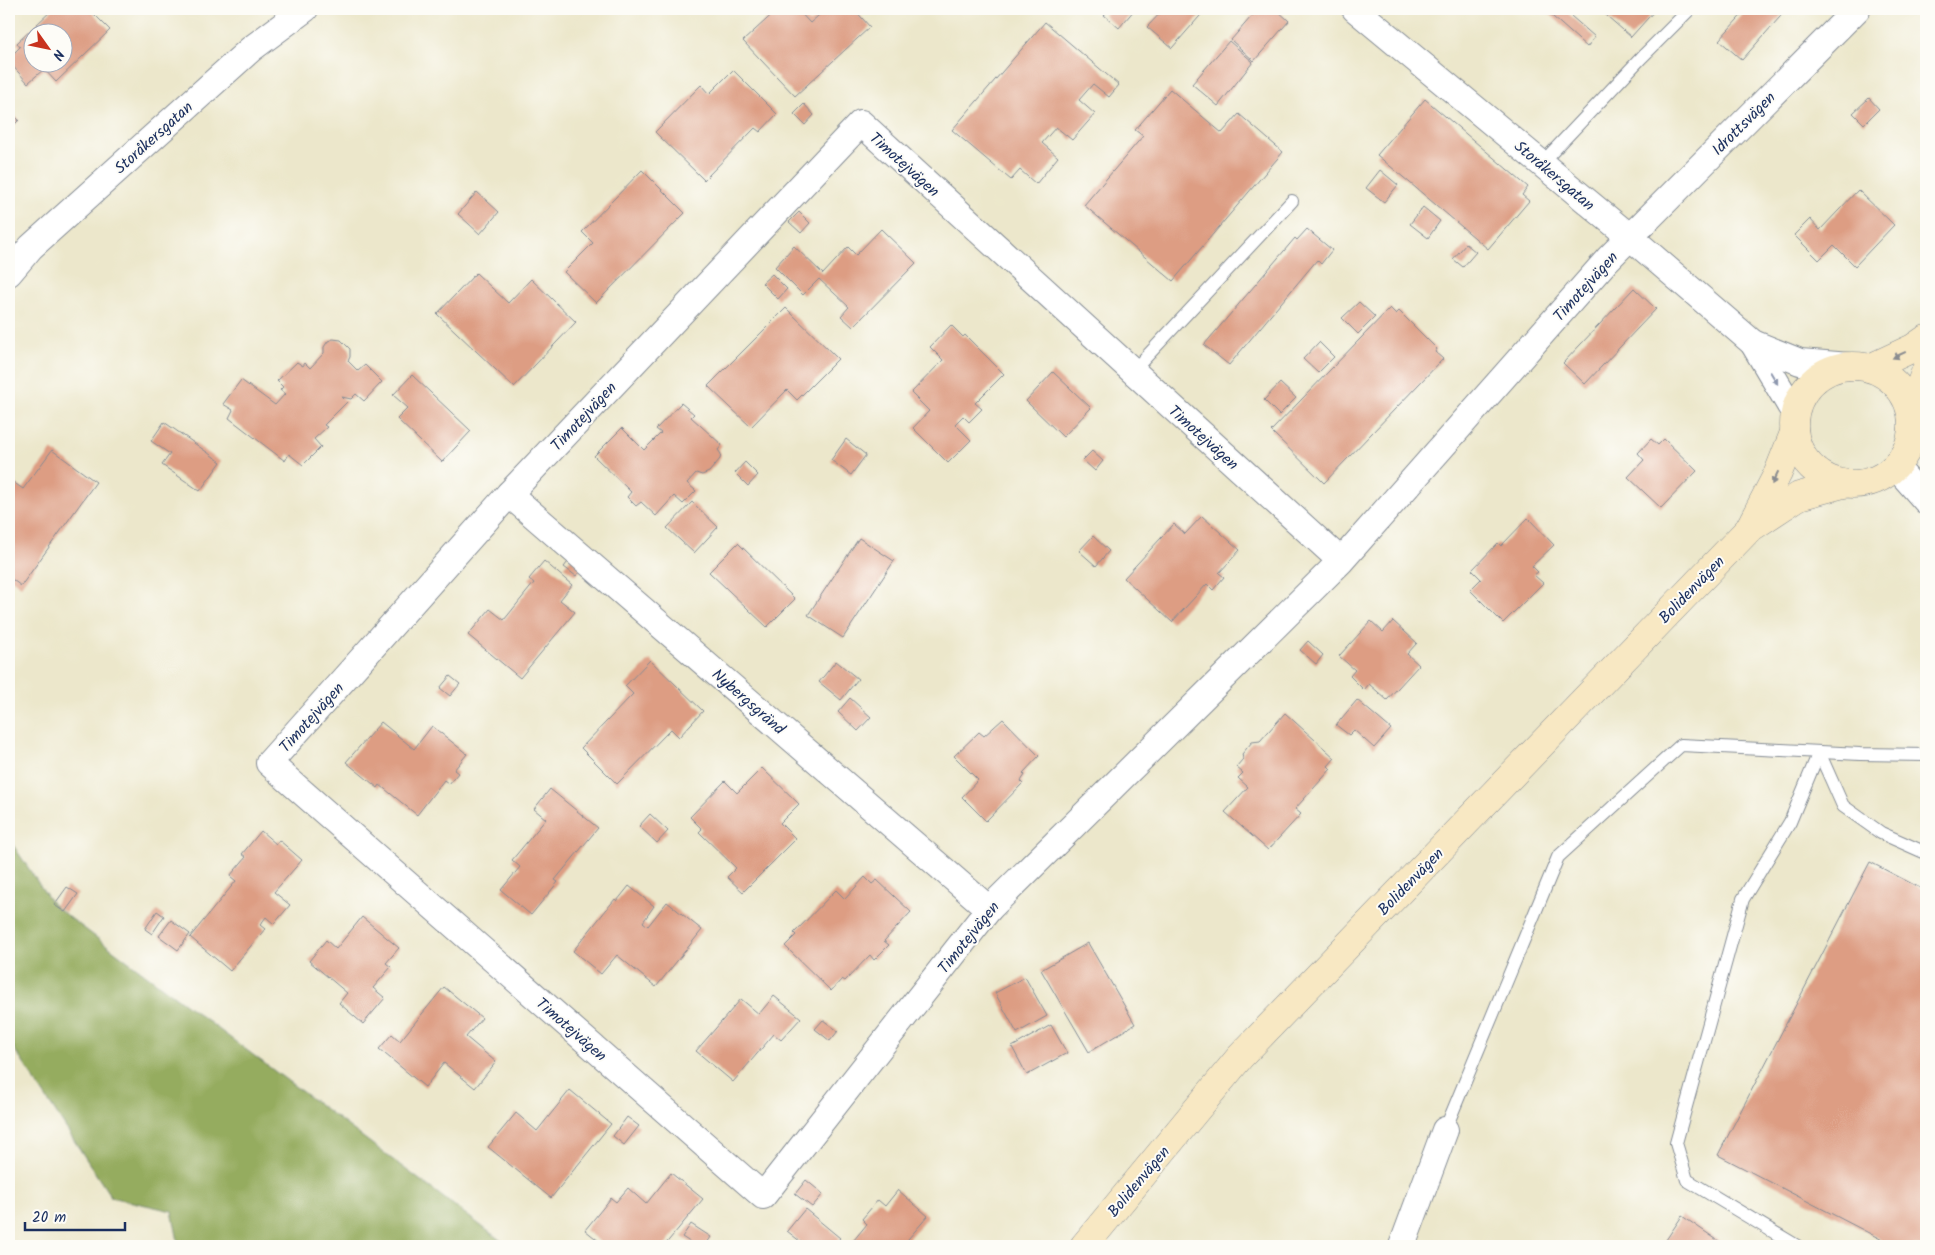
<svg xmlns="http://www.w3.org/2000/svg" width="1935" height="1255" font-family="Kalam,sans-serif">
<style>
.forest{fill:#95ac5e;stroke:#586e5e}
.building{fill:#dd9d83;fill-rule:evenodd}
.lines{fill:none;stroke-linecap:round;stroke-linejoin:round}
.lane-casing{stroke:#848b94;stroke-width:14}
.street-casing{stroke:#848b94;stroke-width:28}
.secondary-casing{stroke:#848b94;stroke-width:29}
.lane{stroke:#fff;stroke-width:12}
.street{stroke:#fff;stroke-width:26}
.secondary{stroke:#f8e8c3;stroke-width:28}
.oneway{fill:#8a8c90}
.oneway2{fill:#8d97ae}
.labels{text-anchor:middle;stroke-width:4;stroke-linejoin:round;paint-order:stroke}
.street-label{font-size:16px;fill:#1b2f5e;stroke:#fdfcf7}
</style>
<rect width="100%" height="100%" fill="#fdfcf7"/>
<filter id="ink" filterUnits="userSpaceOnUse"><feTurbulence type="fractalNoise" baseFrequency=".02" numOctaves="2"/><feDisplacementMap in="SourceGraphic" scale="10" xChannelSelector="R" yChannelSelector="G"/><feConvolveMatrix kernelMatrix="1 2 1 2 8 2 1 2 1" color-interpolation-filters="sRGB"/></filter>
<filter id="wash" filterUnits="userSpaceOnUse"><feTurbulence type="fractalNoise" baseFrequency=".0096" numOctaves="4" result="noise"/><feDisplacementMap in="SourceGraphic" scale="20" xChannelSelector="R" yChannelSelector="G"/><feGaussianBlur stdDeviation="1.12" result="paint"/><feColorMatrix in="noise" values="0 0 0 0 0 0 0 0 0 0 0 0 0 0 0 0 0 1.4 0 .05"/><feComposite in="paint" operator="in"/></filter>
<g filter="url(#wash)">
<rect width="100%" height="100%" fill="#ece7cb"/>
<polygon class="forest" points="9,839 53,905 508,1246 179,1246 172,1211 111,1197 9,1041"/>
<g id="blocks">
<g class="building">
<path d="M53,9H89L110,30L56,82L44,69L28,83L9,62V58L20,47L17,43ZM32,32H62V62H32Z"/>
<polygon points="778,9 797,9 810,23 826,9 854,9 870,27 795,96 743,41"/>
<polygon points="1109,9 1135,9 1119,28 1104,15"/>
<polygon points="1164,9 1206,9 1172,48 1147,27"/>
<polygon points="1258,9 1276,9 1289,21 1254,61 1231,40"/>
<polygon points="1544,9 1563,9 1595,37 1587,47"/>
<polygon points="1599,9 1656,9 1631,37"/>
<polygon points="1747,9 1787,9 1742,60 1719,40"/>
<polygon points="1045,22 1119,85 1109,97 1093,84 1079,100 1095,114 1072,140 1056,127 1042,143 1058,157 1036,184 1020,170 1011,180 952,130"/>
<polygon points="1229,41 1253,62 1218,106 1192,84"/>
<polygon points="733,70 777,114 760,132 755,128 704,180 655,132 701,85 709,94"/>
<polygon points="1170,89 1222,133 1239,114 1283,152 1173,281 1084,205 1143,136 1135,130"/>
<polygon points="1869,98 1879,109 1864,124 1853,113"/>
<polygon points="1425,99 1528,187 1522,195 1529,201 1488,249 1377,155"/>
<polygon points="804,104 814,115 805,125 794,114"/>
<polygon points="9,111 19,120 9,130"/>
<polygon points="642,170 685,213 596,303 564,272 593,243 582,232"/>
<polygon points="1380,170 1398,185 1384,202 1366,188"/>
<polygon points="1858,190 1894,225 1855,266 1834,245 1819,260 1794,235 1810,219 1820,230"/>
<polygon points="477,192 499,212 480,234 458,214"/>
<polygon points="1423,207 1440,221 1428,238 1410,224"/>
<polygon points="799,212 810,223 801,233 789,222"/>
<polygon points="881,229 916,263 853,327 841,316 849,307 819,279 803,295 775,267 794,246 823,274 848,247 856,255"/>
<polygon points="1307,229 1332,250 1321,264 1317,260 1229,365 1204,345 1295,238 1297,240"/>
<polygon points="1466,244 1476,252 1463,267 1453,259"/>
<polygon points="476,273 508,303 531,279 576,322 514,387 437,314"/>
<polygon points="772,274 787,289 778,299 762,283"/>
<polygon points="1634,288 1656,309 1585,384 1563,363"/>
<polygon points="1359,302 1375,317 1358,334 1342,318"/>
<polygon points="786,308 838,359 797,400 787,390 751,427 708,386"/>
<polygon points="1390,308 1396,314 1399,311 1437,349 1435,352 1443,359 1324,483 1271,431"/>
<polygon points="951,325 963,337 965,335 1004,374 975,403 982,409 969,422 963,416 955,424 971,440 948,463 913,428 929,411 911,393 943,360 930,347"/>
<polygon points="333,339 341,340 350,349 350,357 348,361 358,371 365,365 382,382 364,401 356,394 351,399 342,397 347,402 324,425 327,427 314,439 321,447 303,465 289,454 285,461 229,418 233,410 223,404 241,380 275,405 285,394 280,390 283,387 277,381 297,362 303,366 305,363 310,368 324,353 324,347 328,341"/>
<polygon points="1319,342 1334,357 1318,373 1303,359"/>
<polygon points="1053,372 1091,408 1063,437 1026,401"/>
<polygon points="412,375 471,431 442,462 397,419 408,408 393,395"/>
<polygon points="1280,383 1296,398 1279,415 1264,400"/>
<polygon points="681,403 694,414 691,417 722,445 718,450 721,454 720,459 709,472 702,475 696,473 687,483 696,491 683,504 674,496 656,516 641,502 636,506 627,497 631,492 594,456 622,428 644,450 661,433 656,429"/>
<polygon points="164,422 221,462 200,491 162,465 170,454 151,441"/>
<polygon points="846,439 866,455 851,475 831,460"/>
<polygon points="1651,439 1658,445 1664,439 1697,471 1661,508 1628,477 1644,460 1638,453"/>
<polygon points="52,450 96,482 21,586 9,577 9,488 13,482 23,489"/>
<polygon points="1092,451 1103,461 1095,471 1083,460"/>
<polygon points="745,462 758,475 748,486 735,473"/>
<polygon points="692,502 718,527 694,553 667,528"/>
<polygon points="1202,516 1240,550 1219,573 1224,577 1213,590 1207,584 1172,622 1124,578 1174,524 1185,534"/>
<polygon points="1528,518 1554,545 1532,566 1538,572 1534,575 1543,583 1503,623 1470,590 1481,579 1472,570 1498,543 1501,546"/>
<polygon points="1093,536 1109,551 1096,566 1079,551"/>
<polygon points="859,538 894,561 843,638 808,615"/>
<polygon points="738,543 795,599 767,627 709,572"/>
<polygon points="571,558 583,567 576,576 564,567"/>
<polygon points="544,561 572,585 560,600 575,612 520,678 468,635 490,609 504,620 534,583 529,579"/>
<polygon points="1371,621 1383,632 1393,621 1417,643 1407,654 1419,665 1387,700 1369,684 1364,690 1350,676 1355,670 1339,656"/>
<polygon points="1308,641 1323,655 1316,664 1300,650"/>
<polygon points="650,660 703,711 679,737 671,729 617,784 581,748 633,694 625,686"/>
<polygon points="836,661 858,679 841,700 819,682"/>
<polygon points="450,676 460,684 450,696 440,688"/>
<polygon points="850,698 871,717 858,731 838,712"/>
<polygon points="1357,700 1391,729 1374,748 1354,730 1349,735 1336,725"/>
<polygon points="1285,713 1335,758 1328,766 1331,769 1295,809 1301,814 1268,850 1225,812 1248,787 1238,778 1243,773 1236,767 1243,759 1242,754 1252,742 1260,741"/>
<polygon points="1003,719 1039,756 1023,773 1025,775 1021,781 1023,783 986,821 962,797 978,780 954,756 979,732 984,736"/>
<polygon points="381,722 414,749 432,726 467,754 454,770 458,773 449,784 444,780 417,815 380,785 378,788 346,762"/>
<polygon points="762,768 799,804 780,823 796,839 743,892 727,877 736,868 699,832 702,829 690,817 725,781 737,793"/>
<polygon points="550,789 598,828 555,880 558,882 531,915 501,890 520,867 512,860 546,819 534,809"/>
<polygon points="650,814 668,831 657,843 639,826"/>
<polygon points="261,831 276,844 279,840 302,860 274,892 290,905 274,924 266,917 260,925 265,929 230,971 190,937 236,881 230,876 246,857 242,854"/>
<polygon points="1870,862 1926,891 1926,1246 1894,1246 1718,1155"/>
<polygon points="865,877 872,884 877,880 911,912 884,941 889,945 874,960 870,955 845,981 842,979 831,991 785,946 796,935 794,933 836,890 845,899"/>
<polygon points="629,886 654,906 643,922 648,926 667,902 702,930 656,987 617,955 601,974 573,951 615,899 617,901"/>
<polygon points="67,887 78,894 65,912 54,905"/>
<polygon points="157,911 164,916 152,934 145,929"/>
<polygon points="362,917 399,948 386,963 391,967 373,988 385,998 363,1024 339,1003 347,993 309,961 326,940 336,949"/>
<polygon points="171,920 190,934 178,950 159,936"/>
<polygon points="1088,943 1135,1024 1089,1052 1041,970"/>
<polygon points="1025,977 1047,1016 1017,1033 995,993"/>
<polygon points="444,987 482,1018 466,1037 496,1062 475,1088 444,1063 425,1087 379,1049 392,1034 400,1041"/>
<polygon points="774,996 801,1018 781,1040 774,1034 733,1082 696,1051 741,999 759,1014"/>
<polygon points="823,1020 838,1031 830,1041 815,1029"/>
<polygon points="1051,1025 1067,1053 1027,1075 1012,1047"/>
<polygon points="570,1090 611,1124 551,1198 488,1147 516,1113 537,1131"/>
<polygon points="627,1117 639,1126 624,1145 613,1136"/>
<polygon points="671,1173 703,1199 664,1246 605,1246 585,1230 611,1198 616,1202 628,1188 646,1204"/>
<polygon points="806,1180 823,1194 812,1207 795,1194"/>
<polygon points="898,1190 928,1216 902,1246 849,1246 867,1224 862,1219 878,1200 885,1206"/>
<polygon points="805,1209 840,1238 833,1246 806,1246 787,1231"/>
<polygon points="1682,1216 1726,1246 1662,1246"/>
<polygon points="691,1224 711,1237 705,1246 696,1246 682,1237"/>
</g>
</g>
</g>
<g filter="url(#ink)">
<use href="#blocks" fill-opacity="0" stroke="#848b94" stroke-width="1"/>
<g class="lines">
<defs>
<g id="lane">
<polyline points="1541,164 1642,57 1690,9"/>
<polyline points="1132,372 1292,201"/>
<polyline points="1819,752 1843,806 1881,833 1926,853"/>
<polyline points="1445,1130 1558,857 1681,745 1860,754 1926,755"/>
<polyline points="1797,1246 1687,1180 1676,1143 1743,899 1790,822 1819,752"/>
</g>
<g id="street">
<polyline points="1355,9 1630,237 1753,343 1795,414"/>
<polyline points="9,273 31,247 251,49 305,9"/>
<polyline points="1753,343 1800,362 1850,366"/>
<polyline points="1896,467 1926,501"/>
<polyline points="509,494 989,909"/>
<polyline points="1341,561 861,123 509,494 269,763 763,1196 989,909 1341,561 1608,259 1857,9"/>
<polyline points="1402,1246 1445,1130"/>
</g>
<g id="secondary">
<circle cx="1853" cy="425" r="59"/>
<polyline points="1870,368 1913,348 1926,339"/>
<polyline points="1911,410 1926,370"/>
<polyline points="1750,527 1778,473 1794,433"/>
<polyline points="1084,1246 1240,1057 1749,529 1799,496 1843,484"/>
</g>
</defs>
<use href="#lane" class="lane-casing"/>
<use href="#street" class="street-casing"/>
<use href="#secondary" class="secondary-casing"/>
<use href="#lane" class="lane"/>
<use href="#street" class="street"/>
<use href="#secondary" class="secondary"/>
</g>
<defs><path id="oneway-solid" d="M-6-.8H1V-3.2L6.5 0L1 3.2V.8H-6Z" transform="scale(1.25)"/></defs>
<g class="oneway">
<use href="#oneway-solid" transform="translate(1899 355) rotate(155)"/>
<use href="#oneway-solid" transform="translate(1775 478) rotate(116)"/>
</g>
<use class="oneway2" href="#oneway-solid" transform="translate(1774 378) rotate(59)"/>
</g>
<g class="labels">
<g class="street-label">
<text transform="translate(1743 123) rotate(-45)" y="6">Idrottsvägen</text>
<text transform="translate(153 137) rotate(-42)" y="6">Storåkersgatan</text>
<text transform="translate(905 164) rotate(42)" y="6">Timotejvägen</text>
<text transform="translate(1555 175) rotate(40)" y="6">Storåkersgatan</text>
<text transform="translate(1585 286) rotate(-48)" y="6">Timotejvägen</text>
<text transform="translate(583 416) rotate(-47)" y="6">Timotejvägen</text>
<text transform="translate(1204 437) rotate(42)" y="6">Timotejvägen</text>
<text transform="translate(1691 589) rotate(-46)" y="6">Bolidenvägen</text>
<text transform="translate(749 701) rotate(41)" y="6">Nybergsgränd</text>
<text transform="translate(311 717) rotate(-48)" y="6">Timotejvägen</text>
<text transform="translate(1410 881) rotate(-46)" y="6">Bolidenvägen</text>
<text transform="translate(968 937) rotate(-51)" y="6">Timotejvägen</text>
<text transform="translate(572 1029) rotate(41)" y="6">Timotejvägen</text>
<text transform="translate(1138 1181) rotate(-50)" y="6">Bolidenvägen</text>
</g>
</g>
<rect width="1935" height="1255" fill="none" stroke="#fdfcf7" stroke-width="30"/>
<g transform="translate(48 48) rotate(123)"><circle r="24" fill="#fdfcf7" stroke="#a3aaba"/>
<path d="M0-4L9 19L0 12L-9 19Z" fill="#c8321e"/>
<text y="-8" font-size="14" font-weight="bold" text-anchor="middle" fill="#1b2f5e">N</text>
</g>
<path d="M25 1222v8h100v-8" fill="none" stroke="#1b2f5e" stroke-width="2.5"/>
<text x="32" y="1222" font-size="15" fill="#1b2f5e" stroke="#fdfcf7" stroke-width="4" paint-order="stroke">20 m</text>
</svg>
